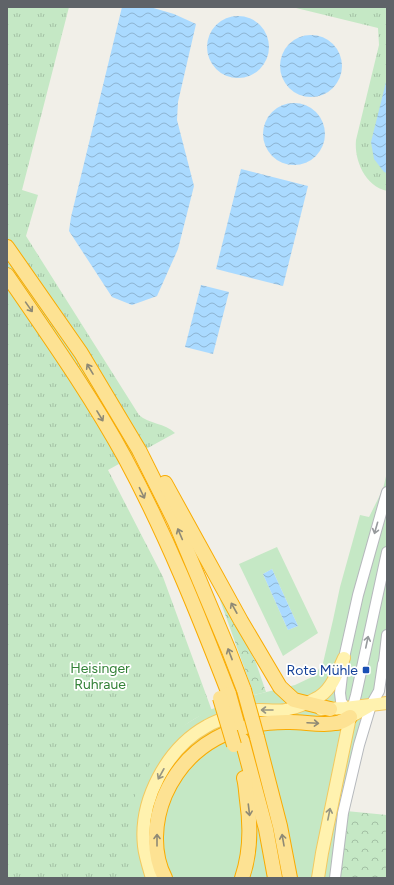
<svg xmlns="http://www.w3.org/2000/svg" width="394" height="885" font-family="Figtree,sans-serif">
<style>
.green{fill:#c5e8c5;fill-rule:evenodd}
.forest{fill:url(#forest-crowns)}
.park{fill:url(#park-tufts)}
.water{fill:url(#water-waves)}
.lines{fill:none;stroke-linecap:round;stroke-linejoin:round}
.minor-casing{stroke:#b5b8bc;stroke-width:12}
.major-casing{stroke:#f2c960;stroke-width:14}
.highway-casing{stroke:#f9ab00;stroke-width:16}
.minor{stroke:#fff;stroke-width:10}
.major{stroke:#fff2af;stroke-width:12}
.highway{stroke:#fde293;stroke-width:14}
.highway-bridge-casing{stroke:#f9ab00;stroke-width:16;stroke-linecap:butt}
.highway-bridge{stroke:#fde293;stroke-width:14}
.oneway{stroke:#8e8975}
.oneway2{stroke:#979a9d}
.oneway3{stroke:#979581}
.transit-dot{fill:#1a4fb4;stroke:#fff;stroke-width:1.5}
.labels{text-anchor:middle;stroke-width:3.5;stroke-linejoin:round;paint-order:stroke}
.park-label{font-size:14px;fill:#348238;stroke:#fff}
.transit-label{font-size:14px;fill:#164399;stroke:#fff;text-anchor:end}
</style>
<defs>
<pattern id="forest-crowns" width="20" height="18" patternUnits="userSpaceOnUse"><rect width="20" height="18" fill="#c5e8c5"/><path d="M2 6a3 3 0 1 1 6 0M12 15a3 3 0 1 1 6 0" fill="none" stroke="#a3c0a4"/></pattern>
<pattern id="park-tufts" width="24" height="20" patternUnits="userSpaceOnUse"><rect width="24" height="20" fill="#c5e8c5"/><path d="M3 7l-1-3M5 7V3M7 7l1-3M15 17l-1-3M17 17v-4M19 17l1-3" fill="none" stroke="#a3c0a4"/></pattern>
<pattern id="water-waves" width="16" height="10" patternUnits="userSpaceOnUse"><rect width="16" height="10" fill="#aadaff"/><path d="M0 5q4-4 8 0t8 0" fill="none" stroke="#8eb4d2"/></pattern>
</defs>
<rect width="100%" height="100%" fill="#f1efe8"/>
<g class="green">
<polygon points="387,472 387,640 332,878 129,878 125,860 129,807 143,769 173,732 209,710 254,695 295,685 314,676 323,663 333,620 340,587 360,515 369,517 383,489"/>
<path d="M277,547L318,633L283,656L239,564ZM272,569L298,626L288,630L263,574Z"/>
</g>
<g class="forest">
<polygon points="224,599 256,663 266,692 254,695 220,600"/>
<polygon points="346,811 387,815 387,878 337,878"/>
</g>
<g class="park">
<path d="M7,7H69L22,190L38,195L26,236L139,415C149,424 165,423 175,433L108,470L163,577L212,711C150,732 113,817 133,878H7Z"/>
<path d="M292,7H387V191C365,186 354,160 356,140L379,45L378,28Z"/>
</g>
<g class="water">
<polygon points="122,7 150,7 174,14 196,24 178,102 177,120 194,186 178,249 157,296 132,305 112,297 69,231 71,217"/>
<circle cx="238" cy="47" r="31"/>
<circle cx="311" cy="66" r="31"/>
<polygon points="387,78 387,173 384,172 374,159 371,142"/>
<circle cx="294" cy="134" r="31"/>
<polygon points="241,169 308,186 283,286 216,269"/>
<polygon points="201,285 229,292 213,354 185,347"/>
<polygon points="272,569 298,626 288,630 263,574"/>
</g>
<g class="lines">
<defs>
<g id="minor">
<polyline points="384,662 387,635"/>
<polyline points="348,713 341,701 340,693 344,658 358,595 387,492"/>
<polyline points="351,713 356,695 387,552"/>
<polyline points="335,878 343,813 359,745 371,705 379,691 383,664 387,656"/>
</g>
<g id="major">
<polyline points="321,709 345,708 387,703"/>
<path d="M152,878C149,868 145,856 144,846C139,800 167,748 207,726C217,720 228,717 238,714C245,712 252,710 259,710C269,710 281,712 289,709C297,707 308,703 315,699C331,692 337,673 344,658"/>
<polyline points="318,878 322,853 350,717 371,705"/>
</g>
<g id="highway">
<polyline points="7,247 81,353 139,450 175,522 229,651 244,690"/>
<path d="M7,275C48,335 90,394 125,458C166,534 198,614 229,694"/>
<polyline points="165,483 241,621 280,687 294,700 330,709"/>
<polyline points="257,737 280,826 290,878"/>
<polyline points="242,740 266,829 275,878"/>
<path d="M165,878C152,853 154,821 165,795C188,743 235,721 290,722C305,722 322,726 336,723C341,723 346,719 350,717"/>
<path d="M242,878C251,852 251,827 247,800C246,793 246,785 244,778"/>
</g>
</defs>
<use href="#minor" class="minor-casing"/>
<use href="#major" class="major-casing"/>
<use href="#highway" class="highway-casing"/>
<use href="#minor" class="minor"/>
<use href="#major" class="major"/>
<use href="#highway" class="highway"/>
<defs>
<g id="highway-bridge">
<polyline points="244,690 257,737"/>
<polyline points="229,694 237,723"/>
<polyline points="220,698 234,745"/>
</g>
</defs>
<use href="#highway-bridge" class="highway-bridge-casing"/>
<use href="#highway-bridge" class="highway-bridge"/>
</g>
<defs><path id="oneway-shaft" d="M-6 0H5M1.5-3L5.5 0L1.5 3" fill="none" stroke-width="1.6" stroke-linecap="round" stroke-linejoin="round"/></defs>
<g class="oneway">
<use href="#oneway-shaft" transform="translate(29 307) rotate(55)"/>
<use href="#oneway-shaft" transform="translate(90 369) rotate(-121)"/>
<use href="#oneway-shaft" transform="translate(100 416) rotate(59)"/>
<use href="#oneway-shaft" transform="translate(142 493) rotate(64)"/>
<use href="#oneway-shaft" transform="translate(180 534) rotate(-113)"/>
<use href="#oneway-shaft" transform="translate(234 608) rotate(-119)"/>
<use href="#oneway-shaft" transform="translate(230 654) rotate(-111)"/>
<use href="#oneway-shaft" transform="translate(313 723) rotate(3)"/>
<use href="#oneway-shaft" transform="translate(249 810) rotate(83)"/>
<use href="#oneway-shaft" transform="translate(157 840) rotate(-90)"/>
<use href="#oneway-shaft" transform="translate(283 840) rotate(-100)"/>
</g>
<g class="oneway2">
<use href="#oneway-shaft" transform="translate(376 528) rotate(106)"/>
<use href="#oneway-shaft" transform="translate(367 642) rotate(-78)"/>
</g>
<g class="oneway3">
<use href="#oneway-shaft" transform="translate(267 710) rotate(180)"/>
<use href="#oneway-shaft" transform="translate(161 774) rotate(119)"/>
<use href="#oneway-shaft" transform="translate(329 814) rotate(-79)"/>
</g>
<rect class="transit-dot" x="362" y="666" width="8" height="8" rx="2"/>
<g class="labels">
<g class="park-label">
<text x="100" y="673">Heisinger<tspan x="100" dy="16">Ruhraue</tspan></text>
</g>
<g class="transit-label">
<text x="358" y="675">Rote Mühle</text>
</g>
</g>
<rect width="394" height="885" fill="none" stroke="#5f6368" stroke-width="16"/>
</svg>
